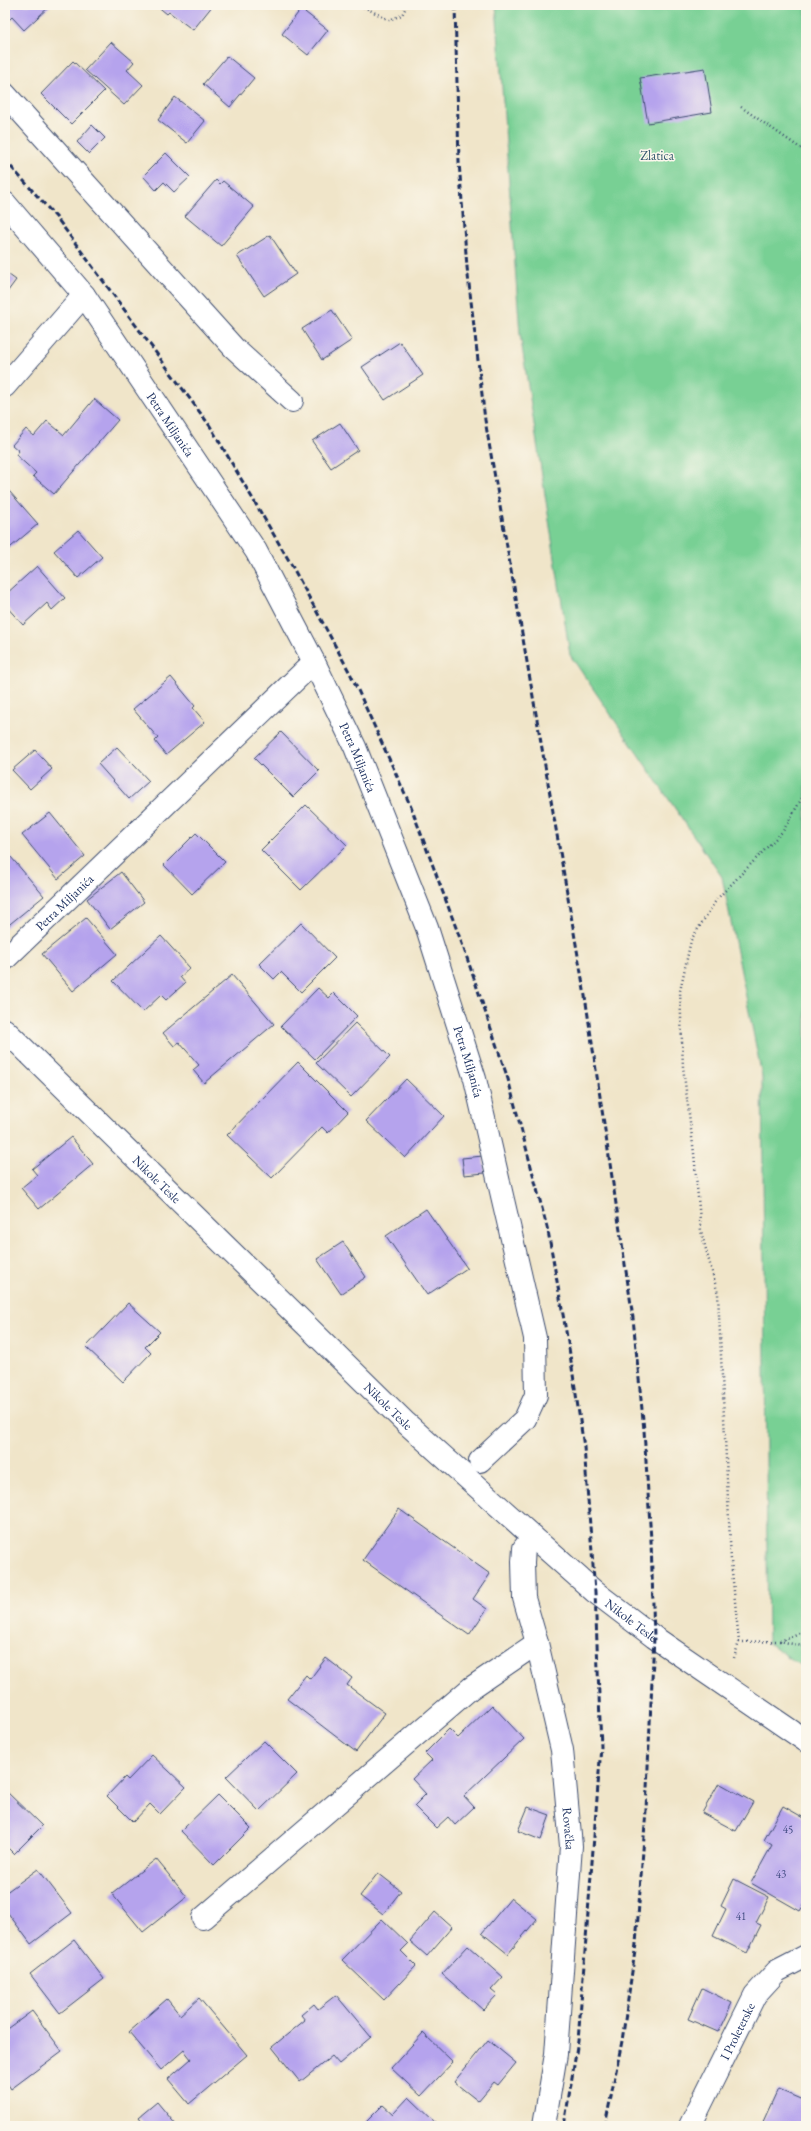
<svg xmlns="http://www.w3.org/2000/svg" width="811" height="2131" font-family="'EB Garamond',serif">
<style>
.green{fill:#78d094;stroke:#4a8079}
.building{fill:#b5a3ed}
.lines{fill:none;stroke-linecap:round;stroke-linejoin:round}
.minor-casing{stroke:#3b4a6e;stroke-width:24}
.tertiary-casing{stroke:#3b4a6e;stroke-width:24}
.path{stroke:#3b4a6e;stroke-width:2.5;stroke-dasharray:1 3;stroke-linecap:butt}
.minor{stroke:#fff;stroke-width:22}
.tertiary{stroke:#fff;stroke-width:22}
.rail{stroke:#1b2f5e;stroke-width:3;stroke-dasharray:6 3;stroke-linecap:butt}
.labels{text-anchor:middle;stroke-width:3;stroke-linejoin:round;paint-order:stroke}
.number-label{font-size:11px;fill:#424c82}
.park-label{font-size:13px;fill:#32576c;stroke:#fbf7ec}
.street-label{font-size:13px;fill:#1b2f5e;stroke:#fbf7ec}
</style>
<rect width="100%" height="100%" fill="#fbf7ec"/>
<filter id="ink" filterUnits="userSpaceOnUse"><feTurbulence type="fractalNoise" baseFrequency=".025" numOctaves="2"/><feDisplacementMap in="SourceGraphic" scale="8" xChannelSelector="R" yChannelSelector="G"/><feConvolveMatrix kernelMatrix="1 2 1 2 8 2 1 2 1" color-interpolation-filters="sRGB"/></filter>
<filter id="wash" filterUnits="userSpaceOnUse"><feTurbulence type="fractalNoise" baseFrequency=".012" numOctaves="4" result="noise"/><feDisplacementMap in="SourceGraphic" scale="16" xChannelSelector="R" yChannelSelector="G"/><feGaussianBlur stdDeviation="0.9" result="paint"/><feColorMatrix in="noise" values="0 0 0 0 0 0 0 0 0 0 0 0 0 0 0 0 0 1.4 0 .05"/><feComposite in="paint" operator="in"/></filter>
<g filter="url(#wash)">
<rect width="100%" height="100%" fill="#f0e5c9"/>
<polygon class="green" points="496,5 806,5 806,1669 768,1643 762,1076 722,877 570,655 520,334"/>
<g id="blocks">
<g class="building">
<polygon points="5,5 51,5 24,30 12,17 5,24"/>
<polygon points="156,5 213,5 193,30 169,12 167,14"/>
<polygon points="301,9 328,30 308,55 282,34"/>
<polygon points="111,42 134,62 127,70 143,85 124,105 85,70"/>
<polygon points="227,56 254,78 230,107 203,84"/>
<polygon points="73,61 104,91 71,124 41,94"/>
<polygon points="705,68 712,112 648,123 640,78"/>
<polygon points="175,97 205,121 187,143 158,120"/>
<polygon points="92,125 105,138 89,154 77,142"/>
<polygon points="166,153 190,177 174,192 164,182 156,190 143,176"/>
<polygon points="216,180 220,184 223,181 254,207 221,246 185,216"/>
<polygon points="270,235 296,274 264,296 237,256"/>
<polygon points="5,272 16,280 5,295"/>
<polygon points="332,310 352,340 322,360 302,329"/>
<polygon points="400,342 423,375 385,400 362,367"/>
<polygon points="94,399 118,420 54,494 33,476 36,473 16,455 19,451 12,445 26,429 34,436 47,421 64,435"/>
<polygon points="340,423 358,450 331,468 312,441"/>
<polygon points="9,491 38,524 5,552 5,494"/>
<polygon points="78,530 102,557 78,578 54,551"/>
<polygon points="37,566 65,598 52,610 47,603 23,625 5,605 5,595"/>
<polygon points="171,677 195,706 193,708 205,722 166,755 155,741 158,738 133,709"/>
<polygon points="281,732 319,771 293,797 254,758"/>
<polygon points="117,747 149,781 129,799 98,764"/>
<polygon points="35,750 52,769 30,789 12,770"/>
<polygon points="306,805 347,845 301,890 261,850"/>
<polygon points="50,813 85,856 58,879 22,835"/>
<polygon points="196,833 225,862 192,894 164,865"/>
<polygon points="5,850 44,896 5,928"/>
<polygon points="121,872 144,902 110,929 87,899"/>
<polygon points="86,918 117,954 73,991 42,954"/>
<polygon points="301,923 335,958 301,992 281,972 274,979 259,964"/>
<polygon points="161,936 190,968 180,977 185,983 166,1000 161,995 143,1012 113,981"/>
<polygon points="232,975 274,1024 204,1083 193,1070 199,1065 179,1042 174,1046 163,1033"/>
<polygon points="318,988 329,998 334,993 357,1016 315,1059 281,1026"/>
<polygon points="355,1023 390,1057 351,1097 316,1063"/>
<polygon points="298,1062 348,1112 328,1133 322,1127 272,1178 227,1135"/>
<polygon points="406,1079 444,1116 405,1158 366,1121"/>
<polygon points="71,1137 93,1164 39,1209 21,1188 37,1175 32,1169"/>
<polygon points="483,1156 485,1173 464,1175 462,1158"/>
<polygon points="426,1209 467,1268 427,1295 386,1236"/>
<polygon points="343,1242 366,1277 341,1294 317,1259"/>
<polygon points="128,1303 160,1332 145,1347 151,1353 123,1382 86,1347"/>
<polygon points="399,1509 490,1574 473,1599 487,1609 469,1635 363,1560"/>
<polygon points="326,1658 352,1678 347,1685 385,1713 356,1752 287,1699 306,1675 310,1679"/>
<polygon points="492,1705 524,1739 464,1796 474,1807 455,1825 448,1817 436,1828 414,1806 426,1794 412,1779 432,1760 425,1753 449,1729 458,1738"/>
<polygon points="264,1741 297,1774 259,1811 226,1777"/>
<polygon points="152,1755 186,1787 160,1814 150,1804 133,1822 107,1796 125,1777 128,1780"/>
<polygon points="719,1783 753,1802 736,1831 702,1813"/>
<polygon points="5,1790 42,1826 14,1854 5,1845"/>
<polygon points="218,1795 251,1828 214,1865 181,1831"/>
<polygon points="783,1806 806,1819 806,1901 800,1911 751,1883 772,1845 764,1840"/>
<polygon points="528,1807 550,1815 541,1840 518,1831"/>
<polygon points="156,1859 187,1897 143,1932 112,1894"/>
<polygon points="38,1869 72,1913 31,1944 5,1909 5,1893"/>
<polygon points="378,1873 401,1891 383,1914 360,1896"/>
<polygon points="734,1879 769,1897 756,1923 761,1925 747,1953 713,1936 726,1909 721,1906"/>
<polygon points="511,1898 537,1919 508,1954 482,1933"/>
<polygon points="435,1912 452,1927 427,1956 410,1941"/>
<polygon points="382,1919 408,1944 401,1951 416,1966 384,2000 342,1960"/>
<polygon points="74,1940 104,1979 60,2013 30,1974"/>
<polygon points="468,1946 503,1977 491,1990 497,1995 483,2010 442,1974"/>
<polygon points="702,1988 732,2003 718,2032 688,2019"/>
<polygon points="336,1995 371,2037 339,2064 332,2056 300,2082 272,2047 305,2020 301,2015 314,2004 318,2009"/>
<polygon points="199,1998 247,2055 189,2104 168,2079 191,2059 184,2050 161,2070 129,2032 167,1999 180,2015"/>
<polygon points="32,2011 62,2051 11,2089 5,2080 5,2031"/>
<polygon points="423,2033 453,2062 421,2096 391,2068"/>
<polygon points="488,2040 516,2063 498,2085 494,2082 478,2101 454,2082"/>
<polygon points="778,2089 806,2101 806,2126 761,2126"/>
<polygon points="409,2097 439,2126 362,2126 383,2105 393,2114"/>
<polygon points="157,2102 177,2126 146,2126 139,2117"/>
</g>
</g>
</g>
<g filter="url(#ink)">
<use href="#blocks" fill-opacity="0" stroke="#3b4a6e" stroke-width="1"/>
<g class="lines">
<defs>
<g id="minor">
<polyline points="5,94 234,348 292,401"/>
<path id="s1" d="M5,203L84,295L256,551L314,662L355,747L427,928L475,1079L535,1338L536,1395L525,1419L480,1461"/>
<polyline points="5,386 84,295"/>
<path id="s2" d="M5,959L314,662"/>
<path id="s3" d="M533,1537L524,1548L523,1562L524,1598L537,1643L562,1750L571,1846L556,2054L544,2126"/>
<polyline points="203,1918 471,1688 537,1643"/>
<path id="s4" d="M690,2126L755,1995L777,1971L806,1956"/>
</g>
<g id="tertiary">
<path id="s5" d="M5,1030L406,1423L533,1537L595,1592L654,1637L806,1741"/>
</g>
</defs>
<use href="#minor" class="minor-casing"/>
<use href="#tertiary" class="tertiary-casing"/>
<g class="path">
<polyline points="360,5 389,20 402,15 407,5"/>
<polyline points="741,107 806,152"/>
<polyline points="780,1641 806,1630"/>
<polyline points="739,1642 780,1641 806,1647"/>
<polyline points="734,1658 739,1642 731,1561 718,1294 701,1231 694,1153 683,1067 680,991 691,940 717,899 783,831 802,798 806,785"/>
</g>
<use href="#minor" class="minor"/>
<use href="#tertiary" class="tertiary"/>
<g class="rail">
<polyline points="455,5 459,162 467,267 485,420 585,996 633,1318 644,1430 651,1540 654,1637 646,1810 636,1944 622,2041 605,2126"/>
<polyline points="5,160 56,217 210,426 291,564 351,675 411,807 464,949 508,1079 548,1231 569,1348 584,1447 595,1592 601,1747 578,2041 564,2126"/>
</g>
</g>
</g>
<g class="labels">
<g class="number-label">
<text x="788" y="1833">45</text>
<text x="781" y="1878">43</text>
<text x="741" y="1920">41</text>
</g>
<g class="park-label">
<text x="657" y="160">Zlatica</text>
</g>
<g class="street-label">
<text dy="5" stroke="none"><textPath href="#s1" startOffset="277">Petra Miljanića</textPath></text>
<text dy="5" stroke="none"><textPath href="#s1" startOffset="660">Petra Miljanića</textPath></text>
<text dy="5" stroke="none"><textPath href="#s2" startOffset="82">Petra Miljanića</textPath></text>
<text dy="5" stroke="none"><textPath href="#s1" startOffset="984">Petra Miljanića</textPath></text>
<text dy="5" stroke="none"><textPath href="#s5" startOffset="213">Nikole Tesle</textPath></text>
<text dy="5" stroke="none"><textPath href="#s5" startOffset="537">Nikole Tesle</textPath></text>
<text dy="5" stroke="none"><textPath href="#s5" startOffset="861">Nikole Tesle</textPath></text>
<text dy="5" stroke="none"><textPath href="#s3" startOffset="300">Rovačka</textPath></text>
<text dy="5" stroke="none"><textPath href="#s4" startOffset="106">I Proleterske</textPath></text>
</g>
</g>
<rect width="811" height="2131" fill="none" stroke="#fbf7ec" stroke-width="20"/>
</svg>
